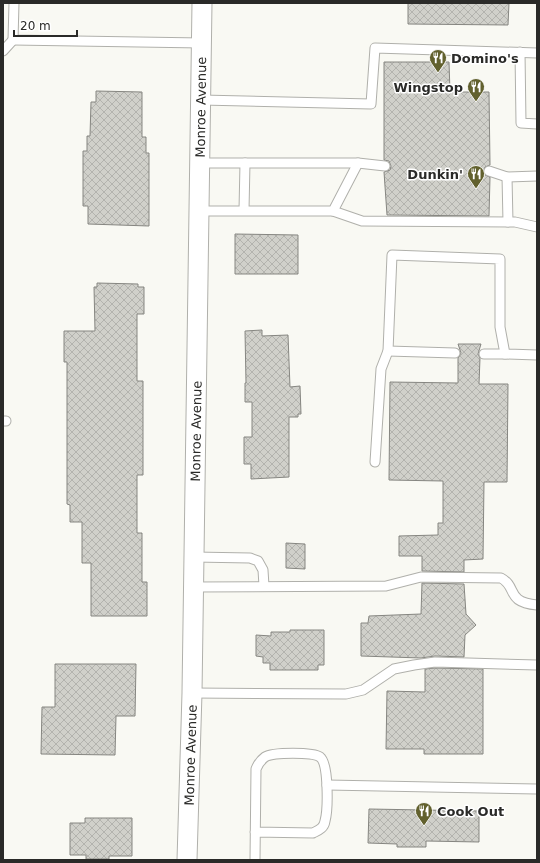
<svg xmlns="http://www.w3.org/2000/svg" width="540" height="863" font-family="'DejaVu Sans',sans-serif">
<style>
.building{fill:url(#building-cross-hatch);stroke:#868681}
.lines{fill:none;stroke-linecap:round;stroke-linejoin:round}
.lane-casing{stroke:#b0b0ab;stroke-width:11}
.street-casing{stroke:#b0b0ab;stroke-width:21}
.lane{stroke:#fff;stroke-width:9}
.street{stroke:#fff;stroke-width:19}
.labels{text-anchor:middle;stroke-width:3;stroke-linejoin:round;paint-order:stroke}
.poi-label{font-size:13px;font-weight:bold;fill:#2a2a28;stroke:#fff;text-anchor:start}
.street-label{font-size:13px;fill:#2a2a28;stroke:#fff}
</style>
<defs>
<pattern id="building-cross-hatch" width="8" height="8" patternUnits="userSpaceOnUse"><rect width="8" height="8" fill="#d0d0ca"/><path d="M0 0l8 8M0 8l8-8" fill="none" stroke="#b3b3ae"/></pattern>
</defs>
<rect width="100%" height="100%" fill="#f9f9f3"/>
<g class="building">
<polygon points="408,3 509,3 508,25 408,24"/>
<polygon points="384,62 449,62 450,92 489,92 490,165 485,167 483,172 485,175 490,177 489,216 387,215 384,172 390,170 391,166 389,161 384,160"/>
<polygon points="96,91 142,92 142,137 146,137 146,153 149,153 149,226 88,224 88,206 83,206 83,151 87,151 87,136 90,136 91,102 96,102"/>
<polygon points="235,234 298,235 298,274 235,274"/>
<polygon points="97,283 138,284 138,287 144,287 144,314 137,314 137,381 143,381 143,475 137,475 137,533 142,533 142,582 147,582 147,616 91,616 91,563 82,563 82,522 70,522 70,505 67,504 67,362 64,362 64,331 95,331 94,287 97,287"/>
<polygon points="262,330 262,336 288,335 290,387 300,386 301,414 298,414 298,417 289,417 289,477 251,479 251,464 244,464 244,437 252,437 252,402 245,402 245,383 246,383 245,331"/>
<polygon points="458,344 481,344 478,354 480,358 479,384 508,384 507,482 484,482 483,559 464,560 464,572 422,571 422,556 399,556 399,536 438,535 438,523 443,523 443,481 389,480 390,382 458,383 458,358 461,353"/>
<polygon points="286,543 305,544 305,569 286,568"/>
<polygon points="422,583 464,584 466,614 476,625 465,635 464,657 435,656 421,658 361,656 361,623 368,623 369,616 421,614"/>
<polygon points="290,630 324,630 324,665 318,665 318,670 270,670 270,663 263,663 263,657 256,656 256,635 271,636 271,632 290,632"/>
<polygon points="55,664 136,664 135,716 116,716 115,755 41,754 42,707 55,707"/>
<polygon points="435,668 483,669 483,754 424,754 424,749 386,749 387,691 425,692 425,669"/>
<polygon points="369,809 479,811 479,842 426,841 426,847 397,847 397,844 368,843"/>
<polygon points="85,818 132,818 132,856 109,856 109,859 86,859 86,855 70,855 70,823 85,823"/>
</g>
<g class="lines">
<defs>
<g id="lane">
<polyline points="14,3 13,40 202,43"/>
<polyline points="3,51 13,40"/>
<polyline points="520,52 521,123 537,124"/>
<polyline points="201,100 371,104 375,48 537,53"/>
<polyline points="200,163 358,163 385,166"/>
<polyline points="489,171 507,177 537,176"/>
<polyline points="507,177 508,222"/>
<polyline points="244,210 245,163"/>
<polyline points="199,211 333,211 358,163"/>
<polyline points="333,211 362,221 515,222 537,227"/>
<polyline points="388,351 455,353"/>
<polyline points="484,354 505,354"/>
<polyline points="3,421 6,421"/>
<polyline points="375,462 381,369 388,351 392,255 500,259 500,327 505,354 537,355"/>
<polyline points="194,557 250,558 258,561 263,570 264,586"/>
<path d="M194,587L386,586L421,577L501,578C518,587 505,602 537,605"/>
<polyline points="192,693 346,694 363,690 394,669 414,665 435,662 537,665"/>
<polyline points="327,785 537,789"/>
<path d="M255,860L256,769C258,764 261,760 265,757C273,752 313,752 320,757C329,764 328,810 325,821C324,828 319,830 313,833L255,832"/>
</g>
<g id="street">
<path id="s1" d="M187,860L192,693L202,3"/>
</g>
</defs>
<use href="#lane" class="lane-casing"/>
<use href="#street" class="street-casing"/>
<use href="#lane" class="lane"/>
<use href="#street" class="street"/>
</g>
<defs>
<symbol id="restaurant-pin" viewBox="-11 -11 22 30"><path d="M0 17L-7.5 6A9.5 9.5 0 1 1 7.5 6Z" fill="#62612e" stroke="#fff"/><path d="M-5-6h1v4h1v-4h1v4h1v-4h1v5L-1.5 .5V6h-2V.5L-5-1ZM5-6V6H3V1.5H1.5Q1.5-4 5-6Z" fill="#fff"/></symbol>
</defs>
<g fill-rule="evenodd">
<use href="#restaurant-pin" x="428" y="48" width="20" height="27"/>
<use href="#restaurant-pin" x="466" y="77" width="20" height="27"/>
<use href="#restaurant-pin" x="466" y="164" width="20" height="27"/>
<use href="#restaurant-pin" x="414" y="801" width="20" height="27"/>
</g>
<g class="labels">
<g class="poi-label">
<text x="451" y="63">Domino's</text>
<text x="463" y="92" text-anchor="end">Wingstop</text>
<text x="463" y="179" text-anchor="end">Dunkin'</text>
<text x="437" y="816">Cook Out</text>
</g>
<g class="street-label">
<text dy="5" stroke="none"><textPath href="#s1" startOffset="753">Monroe Avenue</textPath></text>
<text dy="5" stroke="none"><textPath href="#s1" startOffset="429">Monroe Avenue</textPath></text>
<text dy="5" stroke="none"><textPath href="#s1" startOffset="105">Monroe Avenue</textPath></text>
</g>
</g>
<rect width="540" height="863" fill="none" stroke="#2a2a28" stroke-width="8"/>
<path d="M14 30v6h63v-6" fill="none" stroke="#2a2a28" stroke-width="2"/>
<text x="20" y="30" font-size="12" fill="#2a2a28" stroke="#ffffff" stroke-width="3" paint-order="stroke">20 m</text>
</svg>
